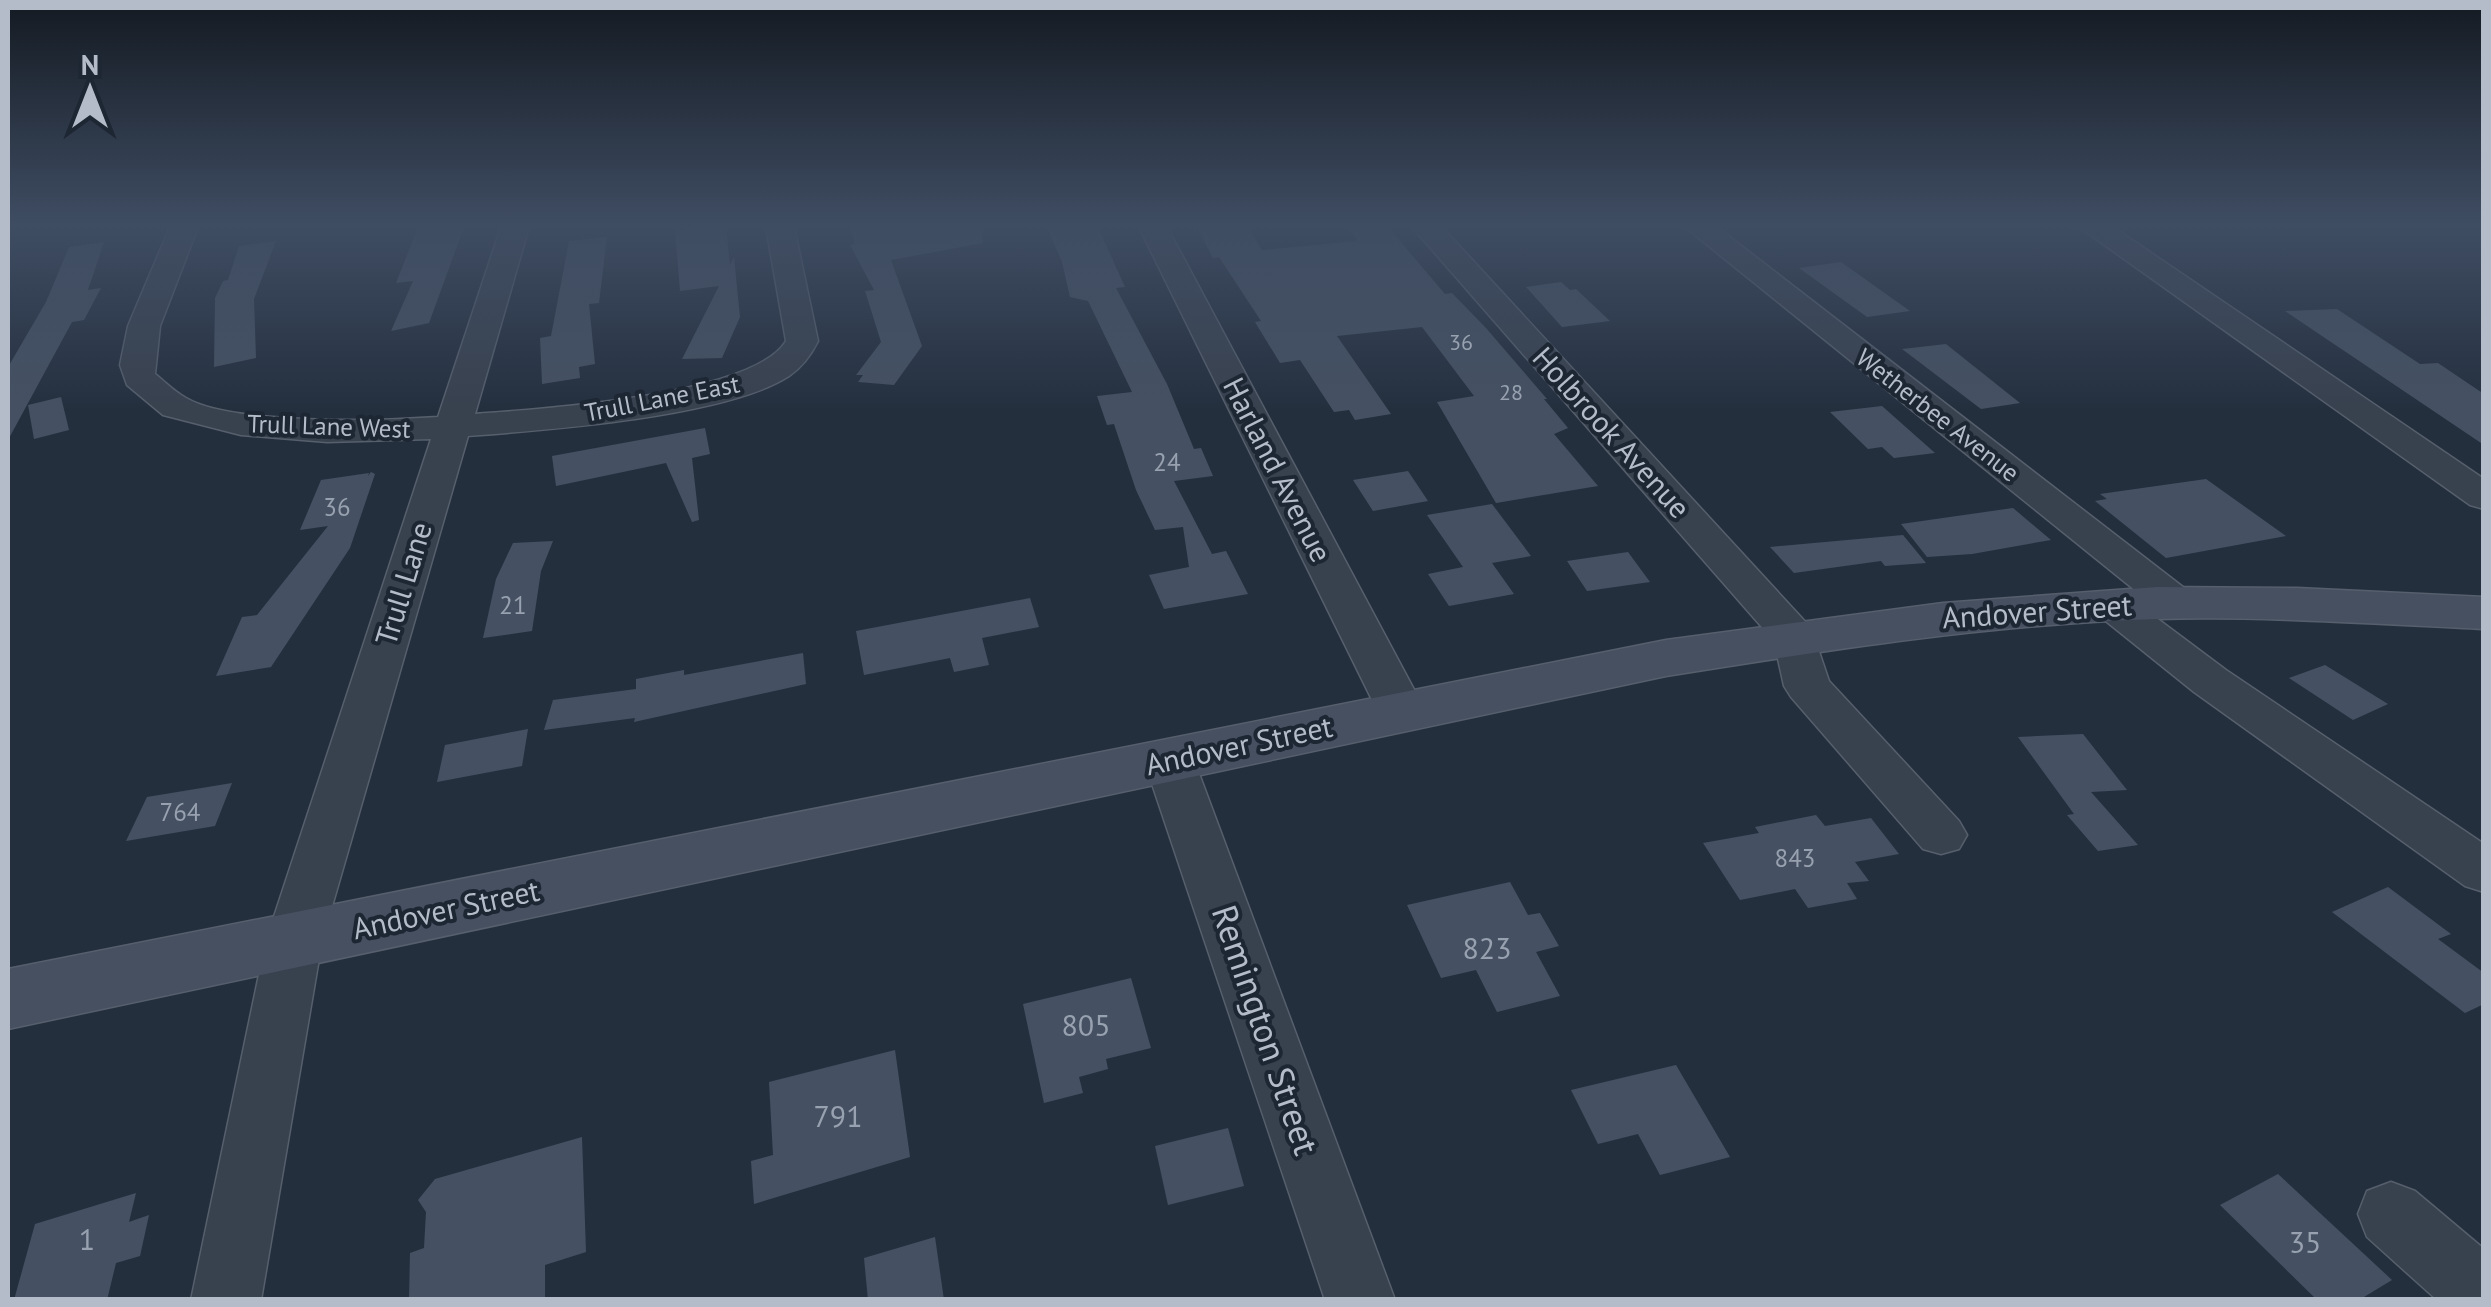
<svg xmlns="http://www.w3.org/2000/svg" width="2491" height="1307" font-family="'PT Sans',sans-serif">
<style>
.building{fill:#455162}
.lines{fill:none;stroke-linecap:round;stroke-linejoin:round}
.street-casing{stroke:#565f6c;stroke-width:3}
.secondary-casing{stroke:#565f6c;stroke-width:3}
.street{fill:#38414e;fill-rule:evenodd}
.secondary{fill:#465061;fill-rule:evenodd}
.labels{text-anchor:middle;stroke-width:8;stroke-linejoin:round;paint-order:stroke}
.far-number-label{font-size:22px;fill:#98a1af}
.far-street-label{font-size:25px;fill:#b4bcc9;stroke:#1d2633}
.number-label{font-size:25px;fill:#98a1af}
.street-label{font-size:30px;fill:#b4bcc9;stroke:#1d2633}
.near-number-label{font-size:30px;fill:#98a1af}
.near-street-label{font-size:35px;fill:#b4bcc9;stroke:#1d2633}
</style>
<rect width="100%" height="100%" fill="#242f3e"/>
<g class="building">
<polygon points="418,227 464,227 429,323 391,331 413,281 396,283"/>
<polygon points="726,227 730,265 734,257 740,317 722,358 682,359 719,286 680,291 675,231"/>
<polygon points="850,227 982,227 983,243 891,260 922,346 894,385 858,382 863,375 856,375 881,342 865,291 874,290 850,245 855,244"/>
<polygon points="1047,227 1098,227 1125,287 1116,288 1167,384 1194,449 1201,448 1213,476 1174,481 1212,554 1226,551 1248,594 1164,609 1149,575 1189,567 1183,527 1155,530 1136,490 1114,424 1107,425 1097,396 1132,392 1088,301 1070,297 1062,262"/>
<polygon points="1197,227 1248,227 1262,250 1358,241 1348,227 1388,227 1445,294 1452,293 1486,328 1547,399 1544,399 1568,428 1554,434 1598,486 1496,503 1437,402 1474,396 1422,327 1337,336 1391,414 1355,420 1349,410 1334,412 1300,360 1280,363 1255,322 1261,321 1219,257 1213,258"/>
<polygon points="607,237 599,303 589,304 595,364 579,367 580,378 542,384 540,338 551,336 569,241"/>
<polygon points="276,241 254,299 256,358 214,367 215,298 223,281 228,280 239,246"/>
<polygon points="104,242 88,290 101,288 84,320 72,322 8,440 8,367 46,302 69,247"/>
<polygon points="1841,262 1910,311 1867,317 1799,268"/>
<polygon points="1561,282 1570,290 1576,289 1610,321 1562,327 1526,287"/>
<polygon points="2337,309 2420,364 2438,363 2484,394 2484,445 2285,311"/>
<polygon points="1946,344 2020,403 1981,409 1902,349"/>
<polygon points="61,397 69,430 34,439 28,405"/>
<polygon points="1882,406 1935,453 1894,458 1882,447 1868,449 1830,412"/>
<polygon points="705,428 710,454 692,458 699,520 692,522 666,463 556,486 552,456"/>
<polygon points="1408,471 1428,501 1373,511 1353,480"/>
<polygon points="371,472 375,474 350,548 271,667 216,676 242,617 257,615 328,526 300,530 321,480 369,473 368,476"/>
<polygon points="2206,479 2286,536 2166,558 2095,501 2107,499 2100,494"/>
<polygon points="1492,504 1531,556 1492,563 1514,594 1449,606 1428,574 1463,567 1427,515"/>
<polygon points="2013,508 2051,540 1972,554 1927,557 1901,524"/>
<polygon points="1903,535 1926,563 1885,566 1881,561 1794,573 1770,547"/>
<polygon points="553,541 541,571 532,631 483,638 496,579 513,543"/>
<polygon points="1628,552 1650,582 1587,591 1567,561"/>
<polygon points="1030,598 1039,627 982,638 989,665 954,672 950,658 864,675 856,631"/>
<polygon points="803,653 806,684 634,722 635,718 544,730 553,700 636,689 636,679 684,670 684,675"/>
<polygon points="2325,665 2388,704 2353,720 2289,678"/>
<polygon points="528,729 522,766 437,782 445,745"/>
<polygon points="2083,734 2127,790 2091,792 2138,845 2098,851 2067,815 2074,814 2018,737"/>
<polygon points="232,783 215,826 126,841 147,797"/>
<polygon points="1816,815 1825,826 1871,818 1899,854 1855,862 1869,881 1847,883 1857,899 1808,908 1795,889 1740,900 1703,843 1759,833 1755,827"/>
<polygon points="1510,882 1528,915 1540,913 1559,946 1536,952 1560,996 1497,1012 1476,970 1441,978 1407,905"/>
<polygon points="2388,887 2451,934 2438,939 2484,973 2484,1004 2465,1013 2332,912"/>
<polygon points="1131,978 1151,1048 1106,1059 1108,1069 1079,1077 1083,1093 1044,1103 1023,1004"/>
<polygon points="895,1050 910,1157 754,1204 751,1161 773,1155 769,1082"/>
<polygon points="1676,1065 1730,1157 1660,1175 1638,1134 1598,1144 1571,1090"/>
<polygon points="1228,1128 1244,1186 1168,1205 1155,1146"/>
<polygon points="582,1137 586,1252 545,1265 545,1300 409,1300 410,1253 424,1248 426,1212 418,1200 435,1179"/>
<polygon points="2278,1174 2392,1280 2359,1300 2317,1300 2220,1205"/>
<polygon points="136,1193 129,1222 149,1215 140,1256 116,1263 107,1300 14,1300 35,1224"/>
<polygon points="935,1237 944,1300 868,1300 864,1258"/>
</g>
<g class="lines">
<defs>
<g id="street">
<path d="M170,227H198L160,326L155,374C165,382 175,392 186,398C231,425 383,421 438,417L501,227H529L475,414C539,409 753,396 786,341L766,227H794L818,341C811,355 802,367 789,376C726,417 546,430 468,436L322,941L261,1300H191L266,941L431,439L327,442L241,435L163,415L127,385L120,365L128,326Z"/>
<polygon points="1139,227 1167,227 1426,712 1419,723 1402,728 1385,723 1378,712"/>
<polygon points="1412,227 1442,227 1811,628 1829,681 1959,821 1967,835 1959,849 1941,854 1923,849 1791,697 1784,686 1774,641"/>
<polygon points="1685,227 1717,227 2192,594 2199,603 2192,612 2177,616 2162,612"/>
<polygon points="2079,227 2113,227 2484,479 2484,509 2470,505"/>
<polygon points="2112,592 2127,596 2226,670 2484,844 2484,892 2465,886 2194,692 2097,614 2090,605 2097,596"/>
<polygon points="1169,743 1186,748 1194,760 1395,1300 1325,1300 1144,760 1152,748"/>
<polygon points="2391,1182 2415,1191 2484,1249 2484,1300 2437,1300 2367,1237 2358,1214 2367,1191"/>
</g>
<path id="secondary" d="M2157,587L2297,588L2484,597V629C2375,624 2266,616 2157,619C1992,624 1828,650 1666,676L8,1029V969L1666,640L1943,603Z"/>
</defs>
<use href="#street" class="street-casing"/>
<use href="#secondary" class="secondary-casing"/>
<use href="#street" class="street"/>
<use href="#secondary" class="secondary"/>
</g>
<linearGradient id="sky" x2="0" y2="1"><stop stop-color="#141a22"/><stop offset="0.55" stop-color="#3f4d63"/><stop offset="1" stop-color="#3f4d63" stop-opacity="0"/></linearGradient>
<rect width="2491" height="410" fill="url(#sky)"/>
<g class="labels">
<g class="far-number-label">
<text x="1461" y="350">36</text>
<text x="1511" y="400">28</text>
</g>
<g class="far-street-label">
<text transform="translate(662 398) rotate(-11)" y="9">Trull Lane East</text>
<text transform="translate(1938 415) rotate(38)" y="9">Wetherbee Avenue</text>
<text transform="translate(329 426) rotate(2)" y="9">Trull Lane West</text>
</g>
<g class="number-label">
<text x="1167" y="471">24</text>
<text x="337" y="516">36</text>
<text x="513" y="614">21</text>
<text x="180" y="821">764</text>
<text x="1795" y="867">843</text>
</g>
<g class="street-label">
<text transform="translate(1611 433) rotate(48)" y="10">Holbrook Avenue</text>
<text transform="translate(1277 470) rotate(63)" y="10">Harland Avenue</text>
<text transform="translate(404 584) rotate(-73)" y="10">Trull Lane</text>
<text transform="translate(2037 612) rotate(-4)" y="10">Andover Street</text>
<text transform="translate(1239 746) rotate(-12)" y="10">Andover Street</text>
<text transform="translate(446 910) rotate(-12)" y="10">Andover Street</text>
</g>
<g class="near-number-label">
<text x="1487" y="959">823</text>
<text x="1086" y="1036">805</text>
<text x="838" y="1127">791</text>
<text x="87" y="1250">1</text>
<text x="2305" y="1253">35</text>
</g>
<g class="near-street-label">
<text transform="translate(1265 1030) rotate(71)" y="12">Remington Street</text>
</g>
</g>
<rect width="2491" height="1307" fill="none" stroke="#b4bcc9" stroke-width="20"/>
<g transform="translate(90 90)" stroke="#1d2633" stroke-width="8" paint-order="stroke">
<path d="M0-8L18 38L0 25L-18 38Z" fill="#b4bcc9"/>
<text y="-15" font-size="28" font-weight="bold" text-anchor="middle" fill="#b4bcc9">N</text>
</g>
</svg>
